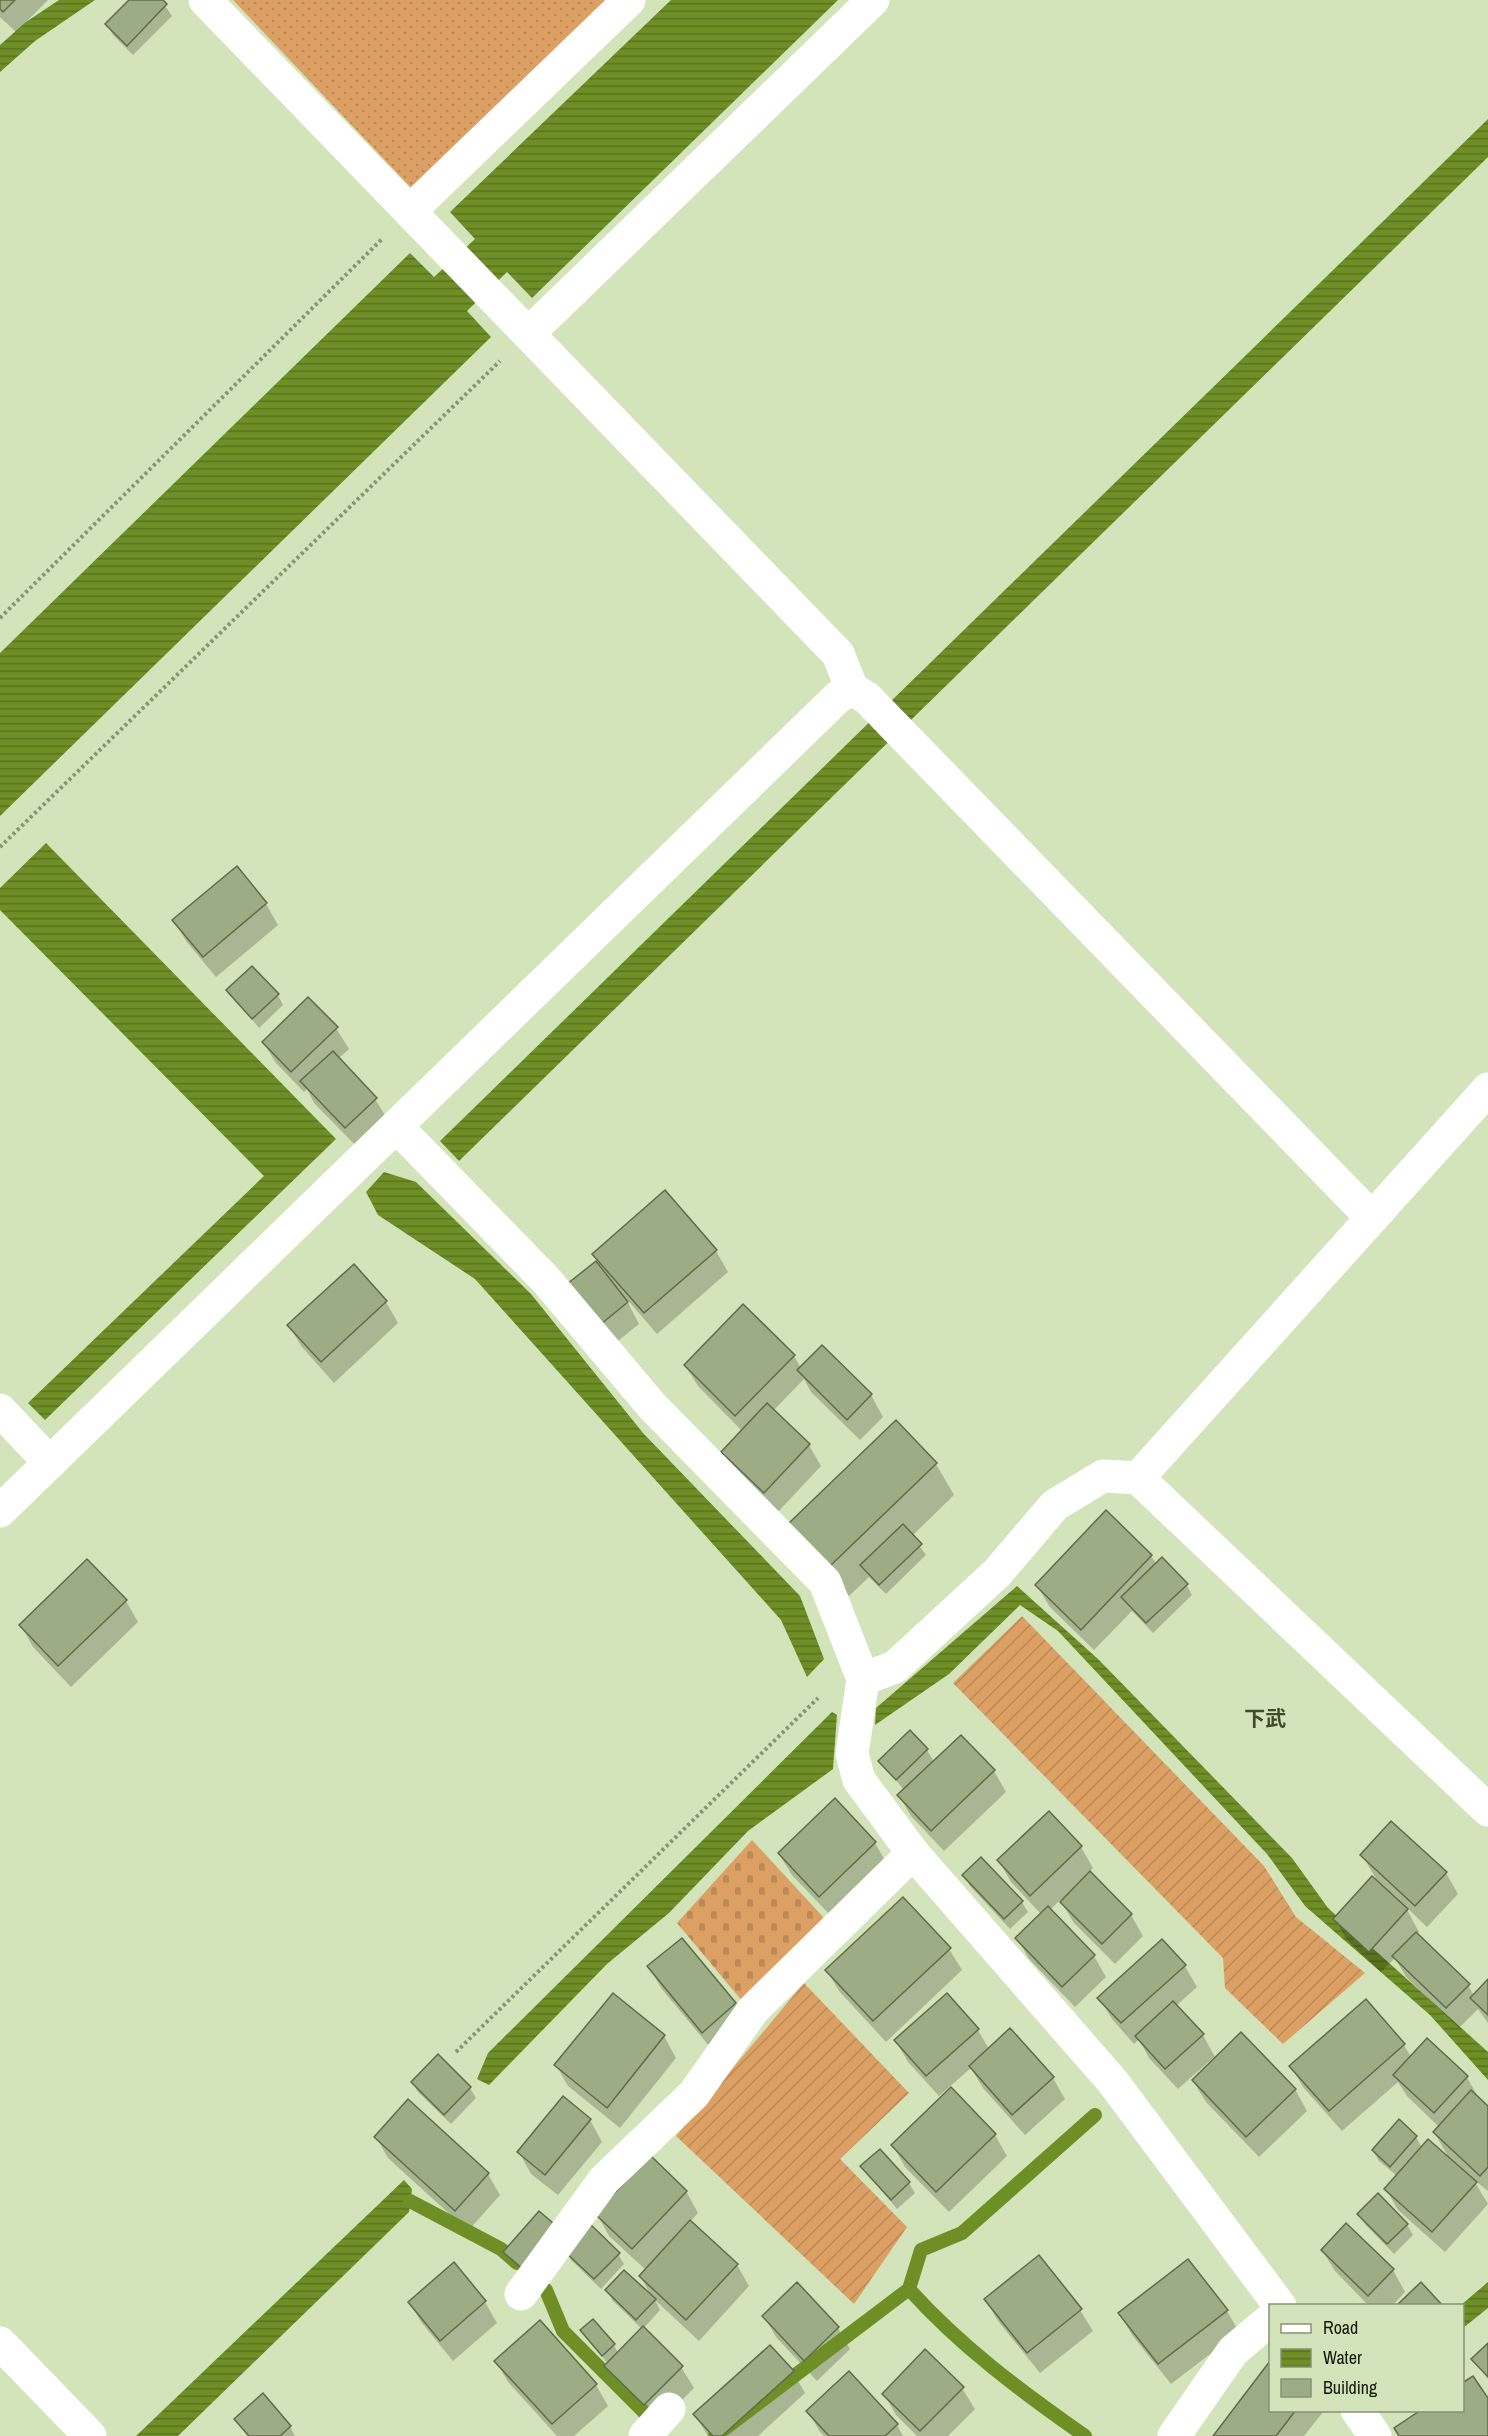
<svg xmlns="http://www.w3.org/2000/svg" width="1488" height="2436" font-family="'Archivo Narrow','Noto Sans JP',sans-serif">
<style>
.grass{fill:url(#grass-dots)}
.cemetery{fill:url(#cemetery-stones)}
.garden{fill:url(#garden-furrows)}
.water{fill:url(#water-rules)}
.shadow{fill:#0003}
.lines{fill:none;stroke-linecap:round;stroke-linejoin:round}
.stream{stroke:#6e8e26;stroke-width:14}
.building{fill:#9cac84;stroke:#5e6c47;stroke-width:1.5}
.path{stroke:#889575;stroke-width:4;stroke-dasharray:3 3;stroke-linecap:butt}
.minor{stroke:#fff;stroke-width:33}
.labels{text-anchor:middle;stroke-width:4.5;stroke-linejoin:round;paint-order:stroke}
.neighbourhood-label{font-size:21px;font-weight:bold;fill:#3f4c28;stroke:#d3e4ba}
</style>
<defs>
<pattern id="grass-dots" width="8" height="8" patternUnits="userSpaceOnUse" patternTransform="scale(1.5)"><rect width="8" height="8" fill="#dca064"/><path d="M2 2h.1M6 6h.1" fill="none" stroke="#bc8955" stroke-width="1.8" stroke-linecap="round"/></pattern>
<pattern id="cemetery-stones" width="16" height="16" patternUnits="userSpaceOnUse" patternTransform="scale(1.5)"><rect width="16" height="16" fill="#dca064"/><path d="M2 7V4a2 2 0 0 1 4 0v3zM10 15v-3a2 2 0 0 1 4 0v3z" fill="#bc8955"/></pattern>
<pattern id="garden-furrows" width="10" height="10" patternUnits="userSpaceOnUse" patternTransform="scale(1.5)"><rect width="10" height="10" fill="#dca064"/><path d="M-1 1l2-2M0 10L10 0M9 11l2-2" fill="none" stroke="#bc8955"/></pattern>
<pattern id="water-rules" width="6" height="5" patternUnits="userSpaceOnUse" patternTransform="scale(1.5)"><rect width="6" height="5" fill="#6e8e26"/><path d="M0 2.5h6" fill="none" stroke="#59731f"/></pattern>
</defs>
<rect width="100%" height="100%" fill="#d3e4ba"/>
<polygon class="grass" points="233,0 616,0 416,193"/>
<polygon class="cemetery" points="752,1840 824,1918 743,2002 677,1923"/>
<g class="garden">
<polygon points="1022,1616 1264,1866 1296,1917 1365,1973 1283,2044 1225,1988 1223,1958 953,1683"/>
<polygon points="804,1983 909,2093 840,2159 907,2227 854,2304 676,2136"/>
</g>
<g class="water">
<polygon points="59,0 95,0 35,41 0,72 0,45 26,22"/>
<polygon points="671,0 838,0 532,298 507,272 467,311 491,337 0,816 0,653 410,253 434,277 475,239 450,212"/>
<polygon points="1488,119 1488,157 459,1161 440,1141"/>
<polygon points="46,843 336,1139 45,1420 28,1403 264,1176 0,910 0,888"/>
<polygon points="384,1172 416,1182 531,1294 643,1433 800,1596 824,1659 807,1677 781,1620 475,1279 378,1215 366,1192"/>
<polygon points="1017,1586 1099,1660 1292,1858 1328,1908 1488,2052 1488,2080 1430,2015 1305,1906 1267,1854 1058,1631 1020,1605 949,1674 875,1725 876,1708"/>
<polygon points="832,1712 837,1715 833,1769 748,1831 669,1913 607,1964 489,2085 477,2079 488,2053"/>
<polygon points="404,2180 412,2189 409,2212 178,2436 136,2436"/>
<polygon points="1488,2282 1488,2308 1463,2328 1461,2305"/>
</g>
<g class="shadow">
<polygon points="0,0 48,0 16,32 0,17"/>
<polygon points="131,0 161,0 172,16 133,55 113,35 107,24"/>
<polygon points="237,869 266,904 278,925 216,977 186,941 174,920"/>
<polygon points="228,990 278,995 283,1005 259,1028"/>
<polygon points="336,1028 349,1049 338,1059 375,1099 388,1120 358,1148 314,1103 307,1089 304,1092 276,1063 263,1042"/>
<polygon points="716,1251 728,1272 657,1334 625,1297 639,1324 608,1349 576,1310 603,1269 594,1254"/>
<polygon points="353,1267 386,1302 398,1323 334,1383 301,1346 289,1325"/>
<polygon points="822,1347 871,1395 883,1417 860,1440 811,1392 804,1379 773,1411 809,1445 821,1466 777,1513 735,1473 723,1452 742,1431 698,1386 685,1365 794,1356 801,1368"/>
<polygon points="936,1464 954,1495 912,1536 926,1555 886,1594 869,1577 849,1596 809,1555"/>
<polygon points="1106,1512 1151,1556 1157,1565 1186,1584 1192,1595 1153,1633 1132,1611 1094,1650 1049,1606 1037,1585"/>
<polygon points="126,1601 138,1622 71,1687 33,1647 21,1625"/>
<polygon points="910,1732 927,1750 934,1762 994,1771 1006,1792 944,1851 911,1816 899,1795 904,1790 880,1761"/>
<polygon points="1049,1813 1081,1847 1093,1868 1089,1873 1131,1915 1143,1936 1115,1964 1074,1923 1060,1900 1050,1910 1094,1956 1106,1977 1075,2007 1029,1959 1017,1938 1041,1914 1011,1882 999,1861"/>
<polygon points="875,1843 887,1864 832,1917 792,1875 779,1854"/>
<polygon points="1362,1855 1446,1873 1458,1894 1427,1927 1405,1906 1419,1932 1416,1935 1468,1985 1474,1996 1488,1981 1488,2023 1478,2009 1459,2028 1406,1977 1395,1958 1381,1972 1347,1940 1335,1919 1378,1882"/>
<polygon points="964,1875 1022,1902 1028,1912 1010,1929 970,1886"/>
<polygon points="681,1940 735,2004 747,2025 715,2053 661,1988 649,1967"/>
<polygon points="949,1949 962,1970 886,2042 839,1991 827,1970"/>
<polygon points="1185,1966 1197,1987 1176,2006 1203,2035 1216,2059 1295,2089 1307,2111 1259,2157 1206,2102 1193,2081 1216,2059 1214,2057 1178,2089 1149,2058 1139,2039 1134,2044 1112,2019 1099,1998"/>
<polygon points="613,1995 664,2036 676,2058 620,2128 568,2086 556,2065"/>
<polygon points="1366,2001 1404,2045 1411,2057 1427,2041 1467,2077 1479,2099 1488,2108 1488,2191 1473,2179 1488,2204 1445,2252 1398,2210 1386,2189 1397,2176 1379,2161 1373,2151 1400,2122 1416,2137 1422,2148 1450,2160 1434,2132 1439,2127 1407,2096 1398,2082 1342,2131 1303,2087 1291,2066"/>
<polygon points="978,2030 989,2049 1053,2078 1065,2099 1025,2135 983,2088 971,2068 939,2096 908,2062 896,2041"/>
<polygon points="412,2082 470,2088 476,2098 451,2124 418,2092"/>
<polygon points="408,2101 488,2174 500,2195 468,2231 388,2158 376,2137"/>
<polygon points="590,2120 602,2142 558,2195 531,2174 519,2152"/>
<polygon points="995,2135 1007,2156 949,2212 905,2167 893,2145"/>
<polygon points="862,2167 909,2183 915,2193 897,2209"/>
<polygon points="686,2191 698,2213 690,2222 737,2265 749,2286 699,2341 655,2300 660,2310 643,2329 681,2367 694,2388 657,2425 618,2387 606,2366 608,2364 582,2331 614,2345 618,2353 642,2329 613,2301 607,2290 652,2297 640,2276 646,2270 609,2236 597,2214"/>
<polygon points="1359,2214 1407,2225 1413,2235 1394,2254 1365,2224"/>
<polygon points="1346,2225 1393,2270 1405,2292 1392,2306 1369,2306 1335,2271 1322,2250"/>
<polygon points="566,2236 618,2254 624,2264 601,2289 571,2260 567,2252 537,2286 510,2262 505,2252"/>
<polygon points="1038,2257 1080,2310 1093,2331 1040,2373 998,2321 986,2300"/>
<polygon points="454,2264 485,2302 497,2323 453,2361 422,2323 409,2302"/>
<polygon points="1227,2311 1239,2332 1171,2384 1132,2335 1120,2314"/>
<polygon points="764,2316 838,2328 850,2349 817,2381 776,2337"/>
<polygon points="540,2322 596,2385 608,2406 574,2436 557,2436 508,2382 496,2361"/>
<polygon points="1488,2345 1488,2379 1473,2359"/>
<polygon points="770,2347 793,2372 805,2393 758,2436 708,2436 695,2415"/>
<polygon points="1270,2364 1270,2410 1323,2412 1304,2436 1215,2436"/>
<polygon points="849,2373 897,2425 903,2436 824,2436 820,2432 808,2411"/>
<polygon points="962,2388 975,2409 948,2436 917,2436 896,2415 884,2394"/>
<polygon points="236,2419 290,2427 295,2436 247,2436"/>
</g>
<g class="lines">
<g class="stream">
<polyline points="410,2201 501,2249 517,2263"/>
<path d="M909,2289C960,2346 1022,2392 1085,2436"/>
<polyline points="546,2290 563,2331 646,2414"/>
<polyline points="715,2436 909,2289 921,2250 962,2233 1095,2115"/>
</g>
</g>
<g class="building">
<polygon points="0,0 15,0 3,12 0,9"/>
<polygon points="129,0 163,0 167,4 127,46 105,24"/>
<polygon points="237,866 267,903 203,957 172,920"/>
<polygon points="252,966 279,994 252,1019 226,990"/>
<polygon points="308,997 338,1027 291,1072 262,1042"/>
<polygon points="333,1051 377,1098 345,1128 300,1081"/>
<polygon points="665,1190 717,1250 644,1313 592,1254"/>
<polygon points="596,1261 628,1302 595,1329 562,1288"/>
<polygon points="354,1264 387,1301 321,1362 287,1325"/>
<polygon points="743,1304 795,1355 735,1416 684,1365"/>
<polygon points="822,1345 872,1394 847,1420 797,1370"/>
<polygon points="767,1403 810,1444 764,1493 721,1452"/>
<polygon points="896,1420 937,1463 830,1566 789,1523"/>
<polygon points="1106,1510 1152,1555 1081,1630 1035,1585"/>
<polygon points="903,1524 922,1544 879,1585 860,1565"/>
<polygon points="1162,1557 1188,1584 1146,1623 1121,1597"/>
<polygon points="87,1559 127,1600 58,1666 19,1625"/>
<polygon points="910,1730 928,1749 896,1780 878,1761"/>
<polygon points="961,1735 995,1770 931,1831 897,1795"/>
<polygon points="835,1798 876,1842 819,1897 778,1853"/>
<polygon points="1049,1811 1082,1846 1030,1896 997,1860"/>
<polygon points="1391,1821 1447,1872 1415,1906 1360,1855"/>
<polygon points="981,1857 1023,1901 1004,1919 962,1875"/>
<polygon points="1090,1871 1132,1914 1102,1944 1060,1902"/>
<polygon points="1372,1876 1408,1909 1369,1952 1333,1919"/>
<polygon points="903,1897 951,1948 873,2021 825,1970"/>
<polygon points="1048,1906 1095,1955 1062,1987 1015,1938"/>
<polygon points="1416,1932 1470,1984 1446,2008 1392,1956"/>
<polygon points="682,1938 736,2003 702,2033 647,1966"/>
<polygon points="1162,1939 1186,1965 1121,2023 1097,1998"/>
<polygon points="1488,1979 1488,2015 1470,1998"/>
<polygon points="613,1993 665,2035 607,2108 554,2065"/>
<polygon points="947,1993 979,2029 926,2076 894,2040"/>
<polygon points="1366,1999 1405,2044 1329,2111 1289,2066"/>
<polygon points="1173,2001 1204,2034 1165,2069 1135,2036"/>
<polygon points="1010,2028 1054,2077 1012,2115 969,2066"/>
<polygon points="1241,2032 1296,2089 1246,2137 1192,2080"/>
<polygon points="1427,2038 1468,2076 1434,2113 1393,2075"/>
<polygon points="438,2054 471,2087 444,2115 411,2082"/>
<polygon points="951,2087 996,2134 936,2192 891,2145"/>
<polygon points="1471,2090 1488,2106 1488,2167 1480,2176 1433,2132"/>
<polygon points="563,2096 591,2119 545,2175 517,2152"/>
<polygon points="408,2099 489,2173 455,2211 374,2137"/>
<polygon points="1399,2119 1417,2136 1390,2167 1372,2150"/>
<polygon points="1428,2139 1477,2182 1432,2232 1384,2189"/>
<polygon points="880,2149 910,2182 891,2200 860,2166"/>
<polygon points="650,2155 687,2191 632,2249 595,2214"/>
<polygon points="1378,2193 1408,2224 1387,2244 1357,2214"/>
<polygon points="539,2211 567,2235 531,2276 503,2252"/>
<polygon points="690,2220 738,2264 686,2320 639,2276"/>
<polygon points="589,2223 620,2253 594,2279 563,2250"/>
<polygon points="1346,2223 1394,2269 1368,2296 1321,2250"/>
<polygon points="1039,2255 1082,2309 1027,2353 984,2299"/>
<polygon points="1188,2259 1228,2310 1158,2364 1118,2313"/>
<polygon points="454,2262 486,2301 440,2341 408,2302"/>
<polygon points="624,2270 656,2299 636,2320 605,2290"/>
<polygon points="797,2282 839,2327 804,2361 762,2316"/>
<polygon points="1421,2282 1443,2306 1396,2306"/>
<polygon points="593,2319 615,2344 602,2356 580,2330"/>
<polygon points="540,2320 597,2384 552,2424 494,2361"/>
<polygon points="643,2326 683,2366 644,2405 604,2366"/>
<polygon points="1488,2343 1488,2377 1471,2359"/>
<polygon points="770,2345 794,2371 722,2436 713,2436 693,2414"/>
<polygon points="925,2349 964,2387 920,2431 882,2394"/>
<polygon points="1270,2361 1270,2410 1296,2410 1276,2436 1213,2436"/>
<polygon points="849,2371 898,2424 885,2436 829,2436 806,2411"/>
<polygon points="1473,2376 1488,2398 1488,2436 1399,2436 1394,2428 1421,2410 1462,2410 1462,2383"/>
<polygon points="263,2393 291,2426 280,2436 249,2436 234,2419"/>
</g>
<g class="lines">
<g class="path">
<polyline points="0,618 383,238"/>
<polyline points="0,847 500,361"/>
<polyline points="456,2052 818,1698"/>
</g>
<g class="minor">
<polyline points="205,0 838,654 852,689"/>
<polyline points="410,211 629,0"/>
<polyline points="529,333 873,0"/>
<polyline points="397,1127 546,1280 652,1406 825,1582 863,1679 852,1754 859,1780 913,1853 1113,2082 1280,2306"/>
<polyline points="0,1410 50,1463"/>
<polyline points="1138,1478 1488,1089"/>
<polyline points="0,1511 838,697 852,689 867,698 1372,1218"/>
<polyline points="863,1679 895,1667 997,1573 1055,1505 1103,1476 1138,1478 1488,1810"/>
<polyline points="521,2294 604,2180 694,2094 753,2010 913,1853"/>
<polyline points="0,2343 90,2436"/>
<polyline points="1357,2410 1375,2436"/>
<polyline points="645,2436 669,2409"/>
<polyline points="1174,2436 1233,2351 1270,2320"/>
</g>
</g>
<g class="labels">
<g class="neighbourhood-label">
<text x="1265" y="1726">下武</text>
</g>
</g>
<rect x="1269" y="2304" width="195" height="108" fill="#d3e4ba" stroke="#859273" stroke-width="1.5"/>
<rect x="1281" y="2324" width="30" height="9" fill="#ffffff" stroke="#859273" stroke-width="1.5"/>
<text x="1323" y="2334" font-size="18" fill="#111708">Road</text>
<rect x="1281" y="2349" width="30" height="18" fill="url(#water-rules)" stroke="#859273" stroke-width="1.5"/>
<text x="1323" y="2364" font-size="18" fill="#111708">Water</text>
<rect x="1281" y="2379" width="30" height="18" fill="#9cac84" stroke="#859273" stroke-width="1.5"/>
<text x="1323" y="2394" font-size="18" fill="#111708">Building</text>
</svg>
